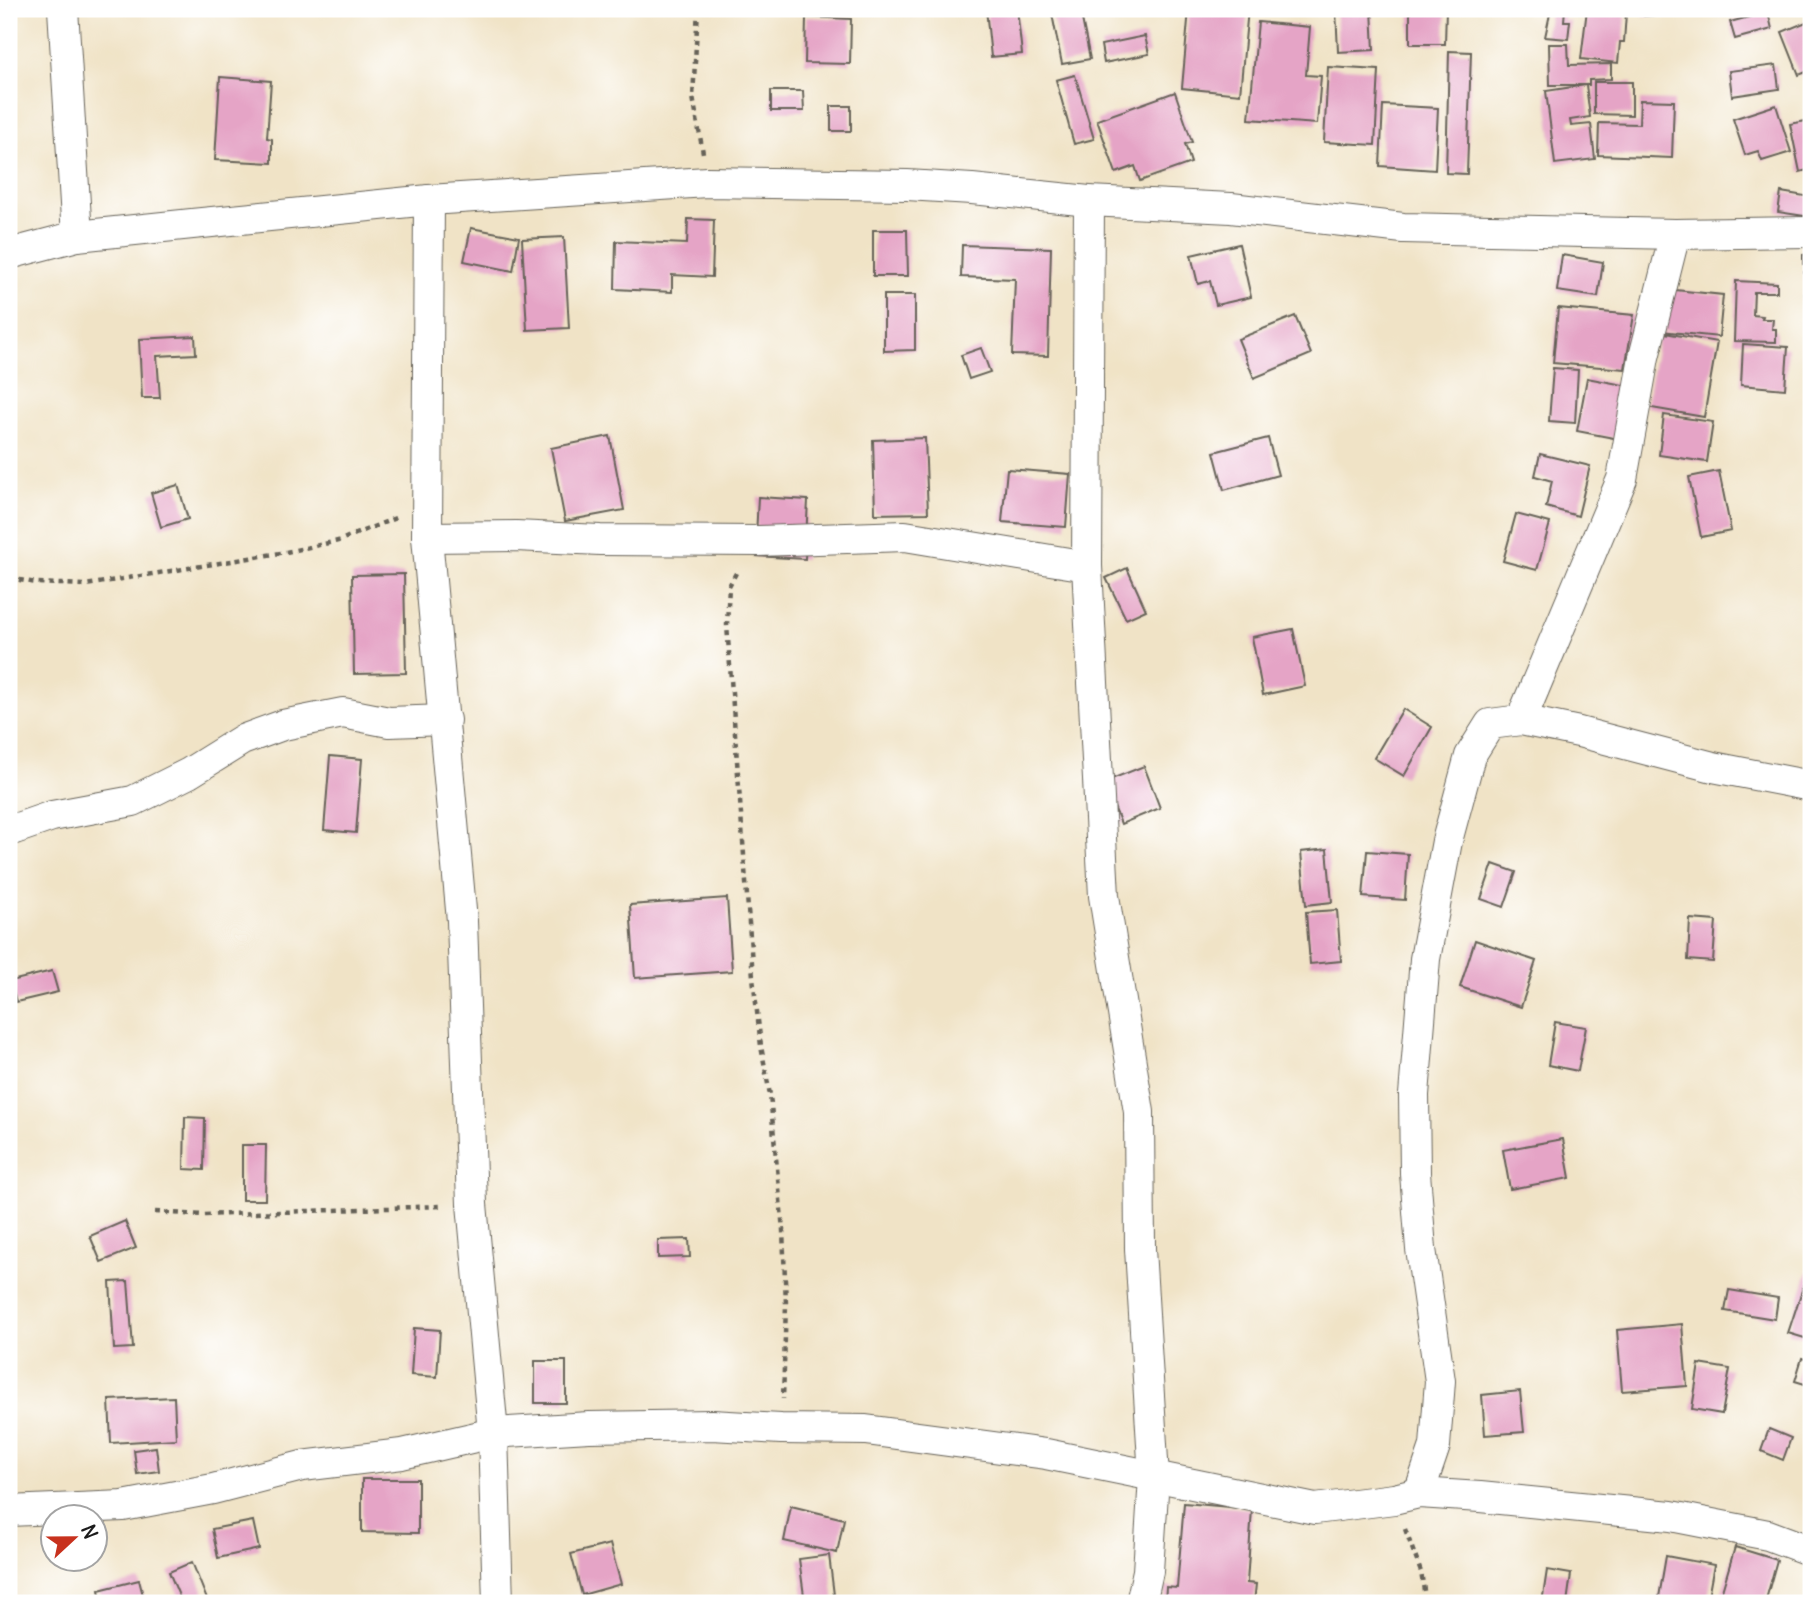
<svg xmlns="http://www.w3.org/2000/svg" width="1820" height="1612" font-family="Delius,sans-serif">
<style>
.building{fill:#e5a4c6}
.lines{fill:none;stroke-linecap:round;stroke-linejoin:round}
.minor-casing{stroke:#666258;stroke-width:32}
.path{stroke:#666258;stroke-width:4.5;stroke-dasharray:5 5;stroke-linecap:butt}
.minor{stroke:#fff;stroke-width:30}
</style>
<rect width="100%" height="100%" fill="#fff"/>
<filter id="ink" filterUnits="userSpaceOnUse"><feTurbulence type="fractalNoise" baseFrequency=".0143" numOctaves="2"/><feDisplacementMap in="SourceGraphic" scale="14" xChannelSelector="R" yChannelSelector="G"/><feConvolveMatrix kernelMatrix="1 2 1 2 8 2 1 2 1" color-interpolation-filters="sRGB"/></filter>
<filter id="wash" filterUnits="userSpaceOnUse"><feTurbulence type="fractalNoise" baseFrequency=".00686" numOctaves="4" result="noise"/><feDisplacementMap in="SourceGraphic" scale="28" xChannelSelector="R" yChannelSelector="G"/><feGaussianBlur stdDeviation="1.57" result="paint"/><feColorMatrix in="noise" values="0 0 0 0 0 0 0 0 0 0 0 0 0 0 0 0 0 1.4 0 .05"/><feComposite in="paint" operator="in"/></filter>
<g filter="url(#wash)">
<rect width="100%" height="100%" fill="#f0e3c6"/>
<g id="blocks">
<g class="building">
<polygon points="986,9 1017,9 1022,54 991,57"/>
<polygon points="1051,9 1080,9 1090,59 1062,64"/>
<polygon points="1189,9 1248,9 1240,94 1182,88"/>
<polygon points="1336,9 1372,9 1374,50 1338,52"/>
<polygon points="1410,9 1446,9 1445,44 1410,44"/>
<polygon points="1551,9 1565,9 1564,21 1570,21 1568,39 1545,37"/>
<polygon points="1587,9 1626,13 1624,42 1620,42 1618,63 1581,59"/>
<polygon points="1643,9 1693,9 1693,12 1644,16"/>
<polygon points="1768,12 1772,29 1735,39 1730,22"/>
<polygon points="806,17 851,19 850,64 805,63"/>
<polygon points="1811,20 1811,70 1799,75 1782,32"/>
<polygon points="1258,22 1310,27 1306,75 1321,76 1317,124 1249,119"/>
<polygon points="1145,36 1149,54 1104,63 1101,45"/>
<polygon points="1549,44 1568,44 1569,65 1611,64 1611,79 1589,80 1589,85 1550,85"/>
<polygon points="1449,51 1471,52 1467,174 1446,173"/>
<polygon points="1776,65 1779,89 1732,96 1729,71"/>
<polygon points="1328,67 1379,70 1375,145 1324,142"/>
<polygon points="1075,75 1094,139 1074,144 1056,80"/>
<polygon points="220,77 271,81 267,138 272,139 272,163 215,160"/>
<polygon points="1594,82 1632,82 1632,115 1594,114"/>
<polygon points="1586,85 1590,117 1570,120 1571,126 1591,124 1595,159 1555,164 1546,91"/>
<polygon points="771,91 803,91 804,111 771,111"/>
<polygon points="1175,92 1192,142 1185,144 1191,163 1140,181 1135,166 1116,173 1097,120"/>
<polygon points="1640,100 1674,101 1672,158 1598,155 1599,123 1639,124"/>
<polygon points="1383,105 1438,108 1435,170 1380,166"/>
<polygon points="1776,105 1791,152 1762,161 1758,151 1745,155 1733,119"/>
<rect x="831" y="106" width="20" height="25"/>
<polygon points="1811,120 1811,169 1800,172 1790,124"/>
<polygon points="1781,192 1811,197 1811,217 1778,212"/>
<polygon points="688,219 714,220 712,277 672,275 672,292 615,289 616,241 687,244"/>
<polygon points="471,228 519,237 513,271 464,261"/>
<polygon points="873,230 907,230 908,276 873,276"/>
<polygon points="564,237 569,328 527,330 522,239"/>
<polygon points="1239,244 1251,297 1216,305 1210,281 1198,284 1191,255"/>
<polygon points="962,245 1051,248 1048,356 1012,355 1015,279 961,277"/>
<polygon points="1811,254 1811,264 1803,264 1803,255"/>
<polygon points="1562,255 1603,262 1598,297 1557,291"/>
<polygon points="1804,272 1811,272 1811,299 1805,300"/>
<polygon points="1736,281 1777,283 1777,292 1754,292 1753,315 1763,316 1762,319 1773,319 1772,329 1776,329 1776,342 1734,341"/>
<polygon points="1656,288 1723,295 1719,337 1651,330"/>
<polygon points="884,295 915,295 915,350 884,351"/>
<polygon points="1558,308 1634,315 1625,369 1553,363"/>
<polygon points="1295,316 1311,354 1254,378 1238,339"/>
<polygon points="1659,332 1717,342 1704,417 1646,407"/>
<polygon points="195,336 196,354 157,356 160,398 142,398 139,339"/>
<polygon points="1743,344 1788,347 1785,389 1741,385"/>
<polygon points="981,348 990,372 969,379 961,355"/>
<polygon points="1553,368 1578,370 1575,423 1549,421"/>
<polygon points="1587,378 1634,387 1624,440 1577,431"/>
<polygon points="1664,415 1713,422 1707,462 1659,455"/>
<polygon points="610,436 624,510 565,521 551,448"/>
<polygon points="925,438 928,513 875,514 873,440"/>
<polygon points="1268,438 1278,475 1224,490 1214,452"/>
<polygon points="1540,454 1590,466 1578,516 1546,507 1552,481 1535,476"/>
<polygon points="1007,469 1070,474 1066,527 1002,522"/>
<polygon points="1719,471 1731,531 1701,537 1689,477"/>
<polygon points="178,485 188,519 161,527 151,493"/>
<polygon points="758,497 808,500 805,559 755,556"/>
<polygon points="1516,514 1550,523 1537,570 1503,561"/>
<polygon points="1127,568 1146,610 1126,619 1106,578"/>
<polygon points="404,574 406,673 354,674 352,575"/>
<polygon points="1293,629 1305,686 1263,695 1252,637"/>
<polygon points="1403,709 1432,727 1404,776 1374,758"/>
<polygon points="330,756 362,759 356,833 324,830"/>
<polygon points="1144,766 1160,808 1121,824 1104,782"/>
<polygon points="1327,849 1332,902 1306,905 1301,852"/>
<polygon points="1367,851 1408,854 1405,900 1363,897"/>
<polygon points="1493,864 1516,872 1504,907 1481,899"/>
<polygon points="727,898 732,971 635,978 630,905"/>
<polygon points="1337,910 1341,961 1310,964 1306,912"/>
<polygon points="1690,919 1716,921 1713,962 1688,960"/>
<polygon points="1475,940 1536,961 1521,1007 1460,987"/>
<polygon points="52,971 58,992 16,1002 11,981"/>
<polygon points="1555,1022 1586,1027 1578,1071 1548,1065"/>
<polygon points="185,1117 205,1118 204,1170 184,1169"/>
<polygon points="1563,1139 1570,1178 1510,1189 1503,1150"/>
<polygon points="242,1145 266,1145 265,1200 242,1200"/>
<polygon points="125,1221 136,1248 101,1262 90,1236"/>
<polygon points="689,1239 690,1257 658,1258 658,1240"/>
<polygon points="1808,1272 1811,1273 1811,1340 1788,1333"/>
<polygon points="128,1281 133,1348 114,1349 110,1282"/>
<polygon points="1729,1290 1778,1298 1775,1319 1725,1311"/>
<polygon points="1682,1324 1687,1386 1622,1391 1617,1330"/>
<polygon points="414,1328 440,1330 437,1377 411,1375"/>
<polygon points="1802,1358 1811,1361 1811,1386 1795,1381"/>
<rect x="535" y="1361" width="31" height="42"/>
<polygon points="1699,1364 1730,1369 1722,1414 1692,1409"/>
<polygon points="1520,1391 1524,1432 1485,1435 1482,1395"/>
<polygon points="174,1397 176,1439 111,1443 109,1400"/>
<polygon points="1769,1429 1791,1438 1783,1460 1761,1451"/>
<polygon points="156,1447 159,1471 137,1474 134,1450"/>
<polygon points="362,1479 418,1479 418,1533 362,1532"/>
<polygon points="1184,1503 1252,1509 1247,1583 1256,1584 1254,1603 1165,1603 1166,1587 1177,1588"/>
<polygon points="791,1506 844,1519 837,1553 784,1541"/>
<polygon points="253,1521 259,1549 218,1558 212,1529"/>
<polygon points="610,1544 621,1584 582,1595 571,1554"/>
<polygon points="1735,1547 1777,1560 1765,1603 1738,1603 1720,1598"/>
<polygon points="829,1555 835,1603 805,1603 799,1559"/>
<polygon points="1666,1556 1714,1565 1707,1603 1658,1603"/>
<polygon points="192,1562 208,1602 206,1603 182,1603 169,1572"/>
<polygon points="1547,1570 1571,1574 1567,1603 1542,1603"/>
<polygon points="139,1580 145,1603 102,1603 99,1590"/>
</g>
</g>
</g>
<g filter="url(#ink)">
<use href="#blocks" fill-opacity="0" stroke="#666258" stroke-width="2"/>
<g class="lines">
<defs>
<g id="minor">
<polyline points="63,9 77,236"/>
<polyline points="429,200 427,537 462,921 472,1204 493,1433 498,1603"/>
<polyline points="1089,201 1087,566 1104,896 1139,1112 1140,1249 1154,1477 1148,1571 1141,1603"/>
<polyline points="9,254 77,236 192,224 429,200 707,182 907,185 972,189 1089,201 1231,208 1403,228 1675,234 1811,232"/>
<polyline points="427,537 516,536 600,540 759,541 905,536 1087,566"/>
<polyline points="1521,720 1622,479 1644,357 1675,234"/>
<polyline points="9,831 52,816 133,801 189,773 242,740 283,725 343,713 389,722 445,720"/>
<polyline points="1419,1493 1435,1446 1440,1381 1421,1249 1415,1173 1414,1095 1425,959 1447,841 1470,756 1490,724 1521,720 1579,732 1713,767 1811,786"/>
<polyline points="9,1511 123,1506 213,1489 302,1466 402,1454 493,1433 589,1427 712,1425 781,1429 866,1430 1046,1454 1315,1509 1394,1499 1419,1493 1480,1497 1671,1516 1768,1535 1811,1551"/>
</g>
</defs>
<use href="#minor" class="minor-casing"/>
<g class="path">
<polyline points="698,9 693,97 703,153"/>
<polyline points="736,573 729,586 727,625 753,977 761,1046 770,1095 783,1230 786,1304 783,1399"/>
<polyline points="9,578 36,583 86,585 286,552 338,541 398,517"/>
<polyline points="155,1212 202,1215 440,1206"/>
<polyline points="1405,1529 1421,1572 1426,1603"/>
</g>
<use href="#minor" class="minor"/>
</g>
</g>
<rect width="1820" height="1612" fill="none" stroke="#fff" stroke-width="35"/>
<g transform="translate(74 1538) rotate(68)"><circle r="33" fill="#ffffff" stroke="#a4a4a4" stroke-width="2"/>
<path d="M0-5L12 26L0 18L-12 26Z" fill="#c8321e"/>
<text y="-10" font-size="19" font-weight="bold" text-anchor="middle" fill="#1c1c1c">N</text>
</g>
</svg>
